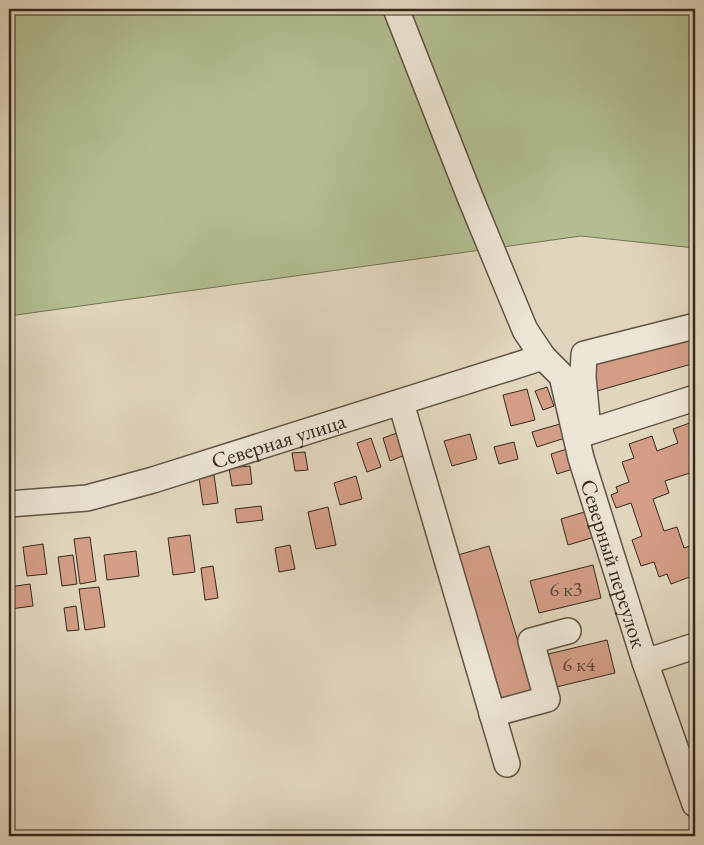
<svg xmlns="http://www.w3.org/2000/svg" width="704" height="845" font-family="'EB Garamond',serif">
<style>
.green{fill:#b2be91;stroke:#747457}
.building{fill:#d39d86;stroke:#36291d}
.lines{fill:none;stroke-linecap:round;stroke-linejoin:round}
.minor-casing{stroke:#615445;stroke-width:28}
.minor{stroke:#ece4d4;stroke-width:25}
.labels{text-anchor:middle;stroke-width:4.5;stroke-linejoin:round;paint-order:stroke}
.number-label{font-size:20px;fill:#5d4637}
.street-label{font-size:22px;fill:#36291d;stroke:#ece4d4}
</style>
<rect width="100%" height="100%" fill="#e1d6bd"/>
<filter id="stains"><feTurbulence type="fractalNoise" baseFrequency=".004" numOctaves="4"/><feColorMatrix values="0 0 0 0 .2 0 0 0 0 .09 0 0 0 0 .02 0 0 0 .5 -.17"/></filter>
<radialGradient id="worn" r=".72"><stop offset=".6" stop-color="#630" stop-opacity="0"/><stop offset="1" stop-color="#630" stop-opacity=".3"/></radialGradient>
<polygon class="green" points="9,9 695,9 695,248 581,236 9,316"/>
<g class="building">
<polygon points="695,332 695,363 597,391 589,362"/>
<polygon points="547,387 554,406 543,410 535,391"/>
<polygon points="527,389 535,420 511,426 503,395"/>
<polygon points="695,421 695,478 693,472 665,481 669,493 653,499 664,531 677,527 684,548 695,544 695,564 691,565 695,575 671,584 667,574 659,577 654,562 641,566 632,540 642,536 631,503 616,508 611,495 618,492 616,487 629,482 622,462 634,458 629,444 652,436 657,451 678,443 673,429"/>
<polygon points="560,424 565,438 537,447 532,432"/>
<polygon points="397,433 405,455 390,461 383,438"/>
<polygon points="470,434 477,459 452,466 444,441"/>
<polygon points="371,438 381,467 367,472 357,443"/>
<polygon points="514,442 518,459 499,464 494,447"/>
<polygon points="567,449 573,469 557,474 551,454"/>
<polygon points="305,452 308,470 295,471 292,453"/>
<polygon points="250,466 252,484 232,486 229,468"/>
<polygon points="214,475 218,503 203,505 199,478"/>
<polygon points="356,476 362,499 340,505 334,483"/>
<polygon points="261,506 263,520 237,523 235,509"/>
<polygon points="328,507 336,545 316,549 308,512"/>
<polygon points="591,510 598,536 568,545 561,519"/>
<polygon points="190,535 195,572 173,575 168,538"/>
<polygon points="90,537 96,581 80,584 74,539"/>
<polygon points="43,544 47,574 27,576 23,547"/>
<polygon points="290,545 295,569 279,572 275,548"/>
<polygon points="489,546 534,694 503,703 458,555"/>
<polygon points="136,551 139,576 107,580 104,555"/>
<polygon points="73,555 77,584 62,586 58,557"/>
<polygon points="593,565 601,598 539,613 530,581"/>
<polygon points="213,566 218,598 205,600 201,568"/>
<polygon points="30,584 33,606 10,609 9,587"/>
<polygon points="99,587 105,627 85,630 79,589"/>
<polygon points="76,606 79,630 67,631 64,608"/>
<polygon points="607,640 615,673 552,688 544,655"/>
</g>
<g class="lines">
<defs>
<g id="minor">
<path id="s1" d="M396,9L470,197L525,330L543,357L562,376L581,458L645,662L695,804"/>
<polyline points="401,403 507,764"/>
<polyline points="588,430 583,377 584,354 695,326"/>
<polyline points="576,436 695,398"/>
<path id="s2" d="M9,504L87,498L153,480L543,357"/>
<polyline points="645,662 695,646"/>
<polyline points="492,714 547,699 531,641 568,631"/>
</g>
</defs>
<use href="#minor" class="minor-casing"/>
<use href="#minor" class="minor"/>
</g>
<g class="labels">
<g class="number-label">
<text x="566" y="596">6 к3</text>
<text x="579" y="671">6 к4</text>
</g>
<g class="street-label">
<text dy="8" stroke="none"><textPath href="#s2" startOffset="278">Северная улица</textPath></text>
<text dy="8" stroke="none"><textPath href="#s1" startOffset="600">Северный переулок</textPath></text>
</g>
</g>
<rect width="704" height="845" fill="none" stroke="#e1d6bd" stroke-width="30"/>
<rect x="10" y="10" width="684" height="825" fill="none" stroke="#36291d" stroke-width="2.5"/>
<rect x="15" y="15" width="674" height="815" fill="none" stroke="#36291d"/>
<rect width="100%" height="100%" filter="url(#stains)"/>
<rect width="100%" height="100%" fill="url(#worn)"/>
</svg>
